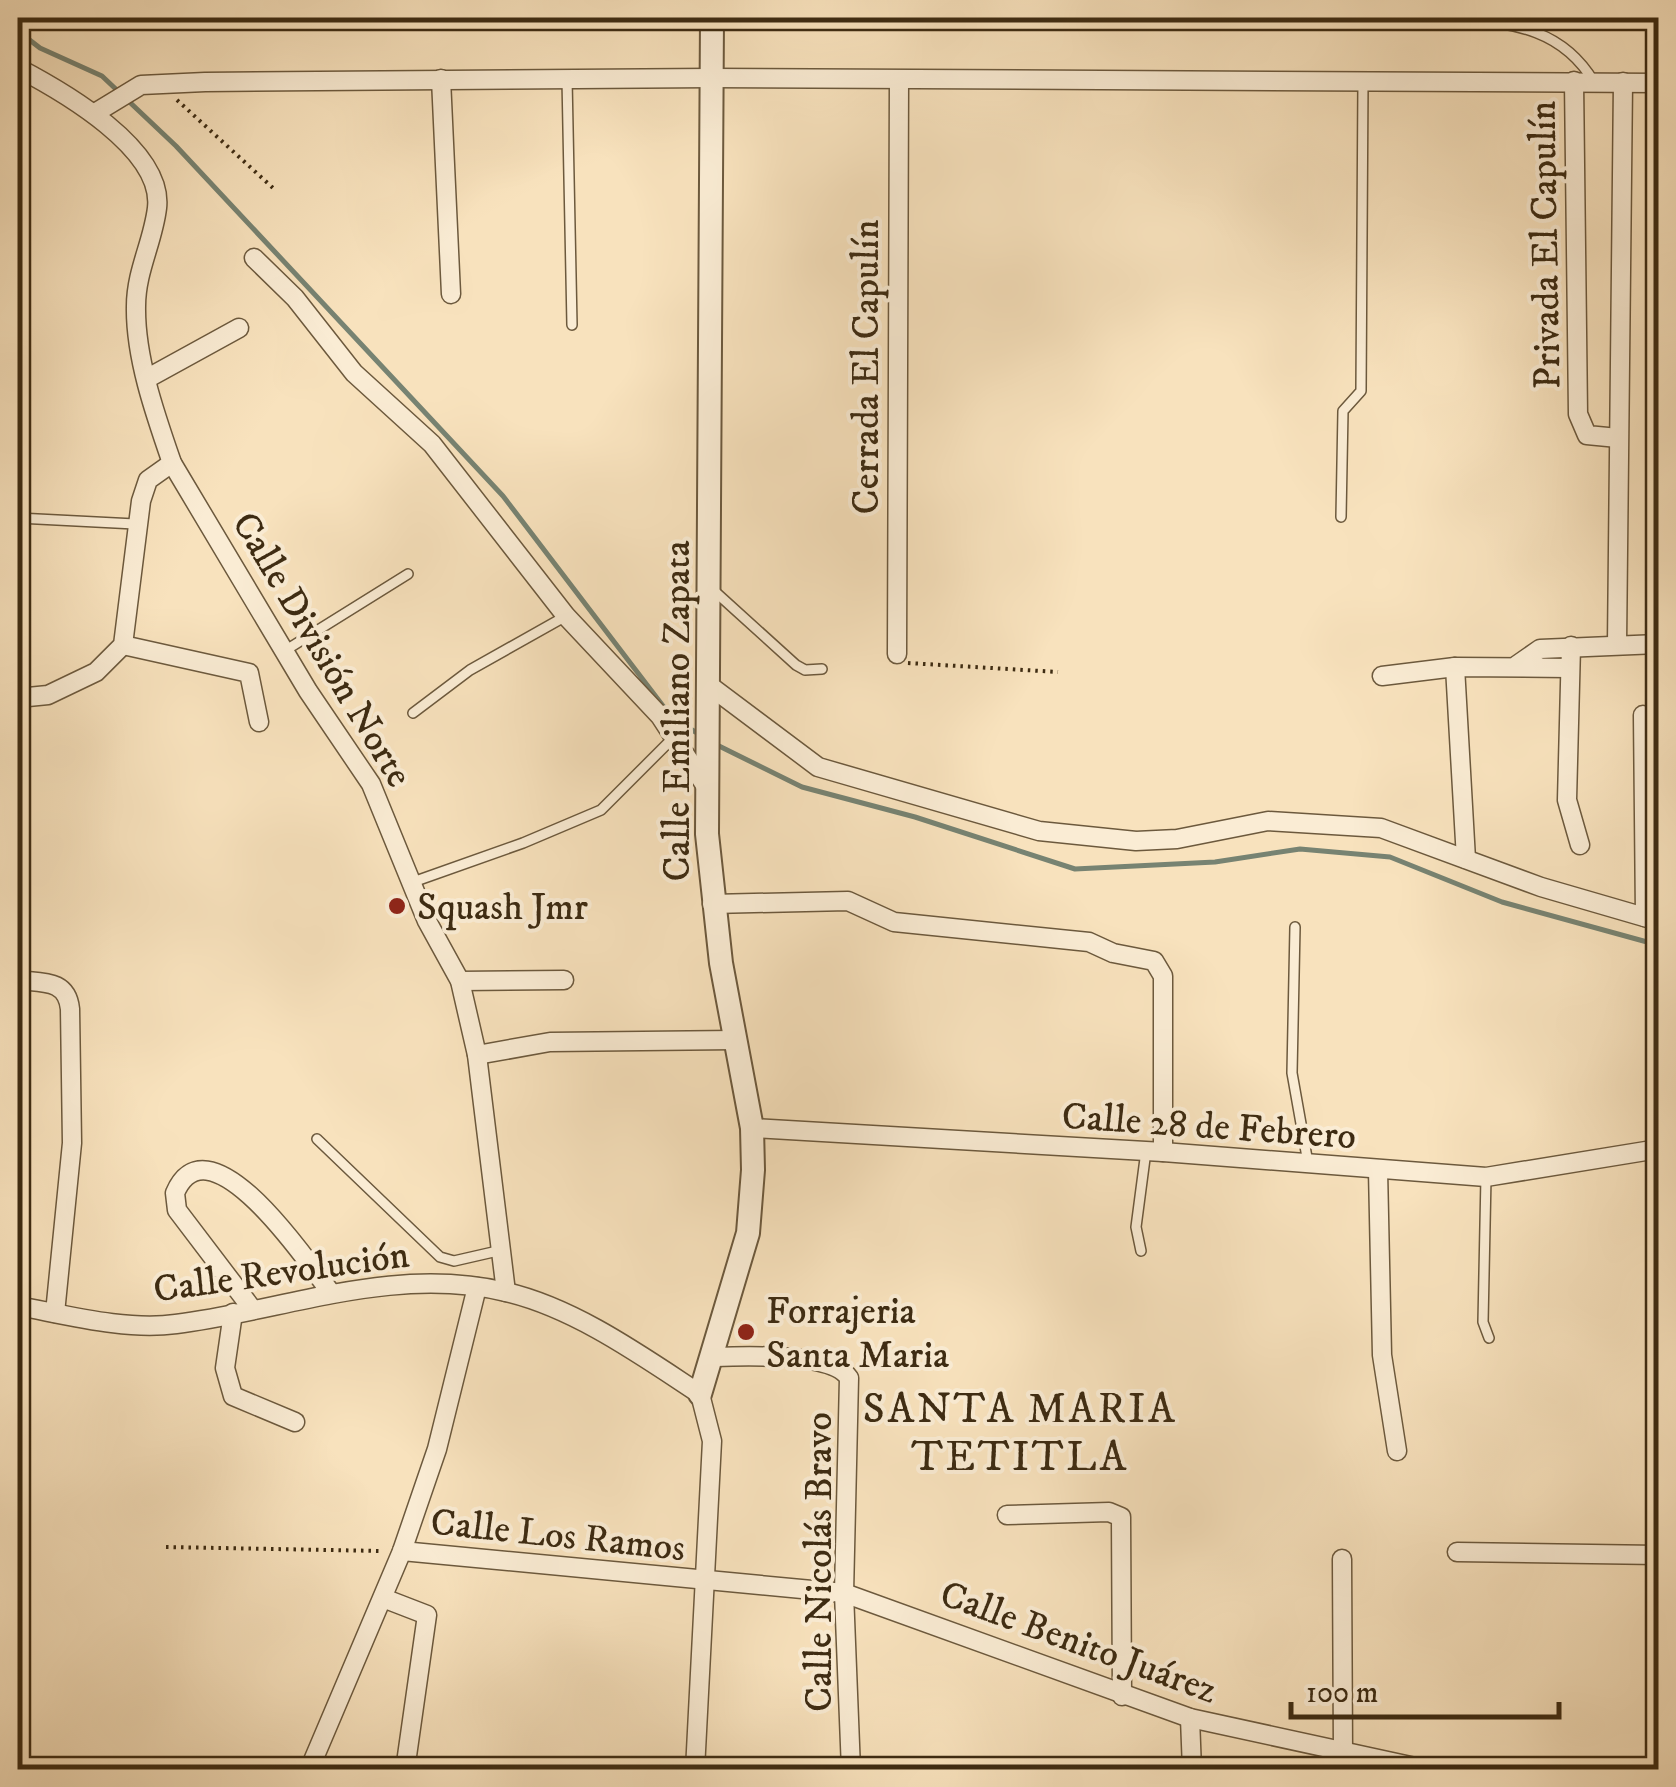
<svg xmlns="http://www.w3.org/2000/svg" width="1676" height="1787" font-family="'IM FELL DW Pica',serif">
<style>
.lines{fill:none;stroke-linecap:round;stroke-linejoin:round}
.stream{stroke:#778372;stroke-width:5}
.service-casing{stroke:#6c593d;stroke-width:12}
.minor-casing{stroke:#6c593d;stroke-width:21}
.tertiary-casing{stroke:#6c593d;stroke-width:26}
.path{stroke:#3d2b12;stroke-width:4;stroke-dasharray:2.5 5;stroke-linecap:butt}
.service{stroke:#faecd4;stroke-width:9}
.minor{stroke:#faecd4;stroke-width:18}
.tertiary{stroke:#faecd4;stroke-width:22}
.poi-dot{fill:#8f2418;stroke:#faecd4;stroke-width:4}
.labels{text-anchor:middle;stroke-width:8;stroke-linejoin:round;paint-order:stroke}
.street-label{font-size:38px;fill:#3d2b12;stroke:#faecd4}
.poi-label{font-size:38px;fill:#3d2b12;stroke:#faecd4;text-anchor:start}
.quarter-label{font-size:42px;letter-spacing:2.5px;fill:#3d2b12;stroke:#faecd4}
</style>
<rect width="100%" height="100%" fill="#f8e2bd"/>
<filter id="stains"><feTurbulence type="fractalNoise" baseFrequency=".002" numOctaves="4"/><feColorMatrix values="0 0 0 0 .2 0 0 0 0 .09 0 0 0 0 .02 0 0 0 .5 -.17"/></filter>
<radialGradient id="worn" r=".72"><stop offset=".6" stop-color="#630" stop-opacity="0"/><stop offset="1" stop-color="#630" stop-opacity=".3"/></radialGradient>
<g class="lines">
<g class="stream">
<polyline points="18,31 40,48 102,76 176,146 503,496 673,719 699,734"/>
<polyline points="717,745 802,787 915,817 1075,869 1215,862 1300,849 1390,857 1502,902 1658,945"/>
</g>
<defs>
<g id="service">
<path d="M1460,18C1516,24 1563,30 1594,82"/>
<polyline points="567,79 572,325"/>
<polyline points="1341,517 1343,411 1361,391 1363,81"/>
<polyline points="18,518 135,524"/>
<polyline points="711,588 796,665 805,670 822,669"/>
<polyline points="286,650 408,574"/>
<polyline points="413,713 470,670 566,616"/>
<polyline points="413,882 523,843 601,810 674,737"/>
<polyline points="1295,927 1292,1073 1308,1163"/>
<polyline points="317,1139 440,1257 454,1261 502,1250"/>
<polyline points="1486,1177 1483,1322 1489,1338"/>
<polyline points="1141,1251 1136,1227 1146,1151"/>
</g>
<g id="minor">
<path d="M18,68C62,91 164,149 157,208C153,242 136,271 136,306C135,357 155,414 172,463L308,691L371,784L427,921L460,981L477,1055L506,1292"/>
<polyline points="441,79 451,294"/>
<polyline points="1574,81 1578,414 1587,435 1618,438"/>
<polyline points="95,113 141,85 205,82 711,78 1658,83"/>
<polyline points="254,258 295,298 354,373 432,444 566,616 660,716 707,788"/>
<polyline points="148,378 239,328"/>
<polyline points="1617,644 1623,82"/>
<polyline points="123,645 249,673 259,722"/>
<polyline points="1571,646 1567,800 1580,845"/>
<polyline points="897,654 899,80"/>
<polyline points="1517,665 1540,649 1658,644"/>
<polyline points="1455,667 1466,859"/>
<polyline points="1382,676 1455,667 1569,668"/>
<polyline points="710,686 818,767 1039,831 1136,841 1177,839 1268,821 1381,828 1541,887 1658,921"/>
<polyline points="18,698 48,695 96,672 123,645 141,501 148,480 172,463"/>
<polyline points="1643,715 1645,917"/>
<polyline points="712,904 848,901 894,922 1089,942 1113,953 1154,961 1163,976 1163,1152"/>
<path d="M18,980C42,983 67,979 70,1009L72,1143L55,1313"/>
<polyline points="460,981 564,980"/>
<polyline points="477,1055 550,1042 735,1040"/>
<polyline points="752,1128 1163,1152 1486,1177 1658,1149"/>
<polyline points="1378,1170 1382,1355 1397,1451"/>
<path d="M18,1306C67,1315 126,1331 176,1324C286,1310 393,1265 506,1292C575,1308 642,1356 700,1394L712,1441L695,1770"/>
<path d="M253,1310L177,1210L175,1193C209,1113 312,1268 331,1293"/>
<polyline points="233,1313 225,1368 233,1396 295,1422"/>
<path d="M712,1357C742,1356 833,1352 849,1378L844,1593L851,1770"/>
<polyline points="1007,1515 1109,1512 1121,1517 1122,1696"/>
<polyline points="402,1551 844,1593 1190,1718 1429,1770"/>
<polyline points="1457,1552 1658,1555"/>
<polyline points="1342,1559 1343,1754"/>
<polyline points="383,1598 427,1615 405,1770"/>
<polyline points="1190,1718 1192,1770"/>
<polyline points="309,1770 402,1551 437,1449 477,1287"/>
</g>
<polyline id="tertiary" points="700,1394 748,1233 753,1170 752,1128 721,963 707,834 712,18"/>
</defs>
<use href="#service" class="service-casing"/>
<use href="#minor" class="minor-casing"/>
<use href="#tertiary" class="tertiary-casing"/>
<g class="path">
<polyline points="177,100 273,188"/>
<polyline points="908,663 1058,672"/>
<polyline points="166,1547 382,1551"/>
</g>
<use href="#service" class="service"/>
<use href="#minor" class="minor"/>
<use href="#tertiary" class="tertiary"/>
</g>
<g class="poi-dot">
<circle cx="397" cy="906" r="10"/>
<circle cx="746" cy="1332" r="10"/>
</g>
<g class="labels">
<g class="street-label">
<text transform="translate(1544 245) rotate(-91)" y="13">Privada El Capulín</text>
<text transform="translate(865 367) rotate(-90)" y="13">Cerrada El Capulín</text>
<text transform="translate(323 649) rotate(59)" y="13">Calle División Norte</text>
<text transform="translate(676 711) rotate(-90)" y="13">Calle Emiliano Zapata</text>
<text transform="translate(1209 1125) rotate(4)" y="13">Calle 28 de Febrero</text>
<text transform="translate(281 1271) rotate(-8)" y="13">Calle Revolución</text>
<text transform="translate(558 1534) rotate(6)" y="13">Calle Los Ramos</text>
<text transform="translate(818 1562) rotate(-90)" y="13">Calle Nicolás Bravo</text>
<text transform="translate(1079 1641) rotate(20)" y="13">Calle Benito Juárez</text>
</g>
<g class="poi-label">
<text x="417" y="919">Squash Jmr</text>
<text x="766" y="1323">Forrajeria<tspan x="766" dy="44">Santa Maria</tspan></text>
</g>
<g class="quarter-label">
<text x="1020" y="1422">SANTA MARIA<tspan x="1020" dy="48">TETITLA</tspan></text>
</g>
</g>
<rect width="1676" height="1787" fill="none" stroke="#f8e2bd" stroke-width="60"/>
<rect x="20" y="20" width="1636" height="1747" fill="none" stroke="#3d2b12" stroke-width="5"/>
<rect x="30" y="30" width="1616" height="1727" fill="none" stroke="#3d2b12" stroke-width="2.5"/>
<path d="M1291 1702v15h268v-15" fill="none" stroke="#3d2b12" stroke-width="5"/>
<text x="1306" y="1702" font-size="30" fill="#3d2b12" stroke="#faecd4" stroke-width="8" paint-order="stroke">100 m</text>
<rect width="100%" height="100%" filter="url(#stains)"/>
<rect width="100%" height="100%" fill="url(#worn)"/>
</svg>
